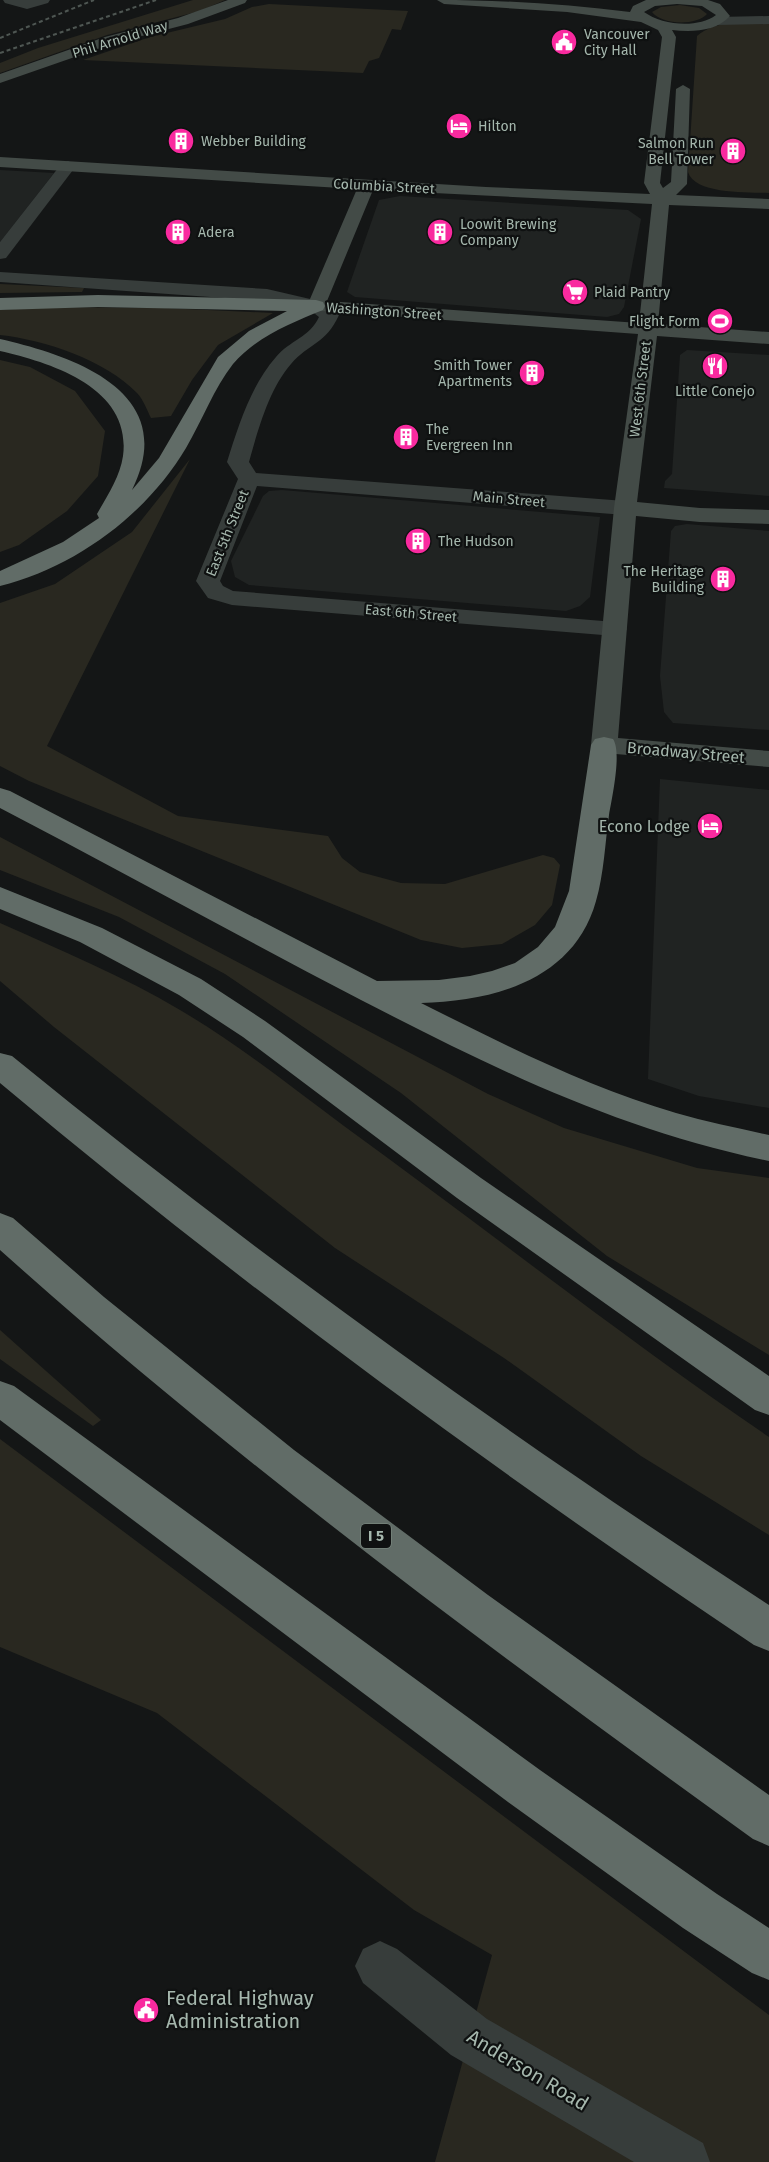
<svg xmlns="http://www.w3.org/2000/svg" width="769" height="2162" font-family="'Fira Sans',sans-serif">
<style>
.built{fill:#202322}
.green{fill:#292820}
.lines{fill:none;stroke-linecap:round;stroke-linejoin:round}
.street{fill:#373d3b;fill-rule:evenodd}
.secondary{fill:#434b47;fill-rule:evenodd}
.highway{fill:#616c67;fill-rule:evenodd}
.rail{stroke:#4e5652;stroke-width:2;stroke-dasharray:4 3;stroke-linecap:butt}
.labels{text-anchor:middle;stroke-width:4.5;stroke-linejoin:round;paint-order:stroke}
.far-poi-label{font-size:14px;fill:#a5b7ad;stroke:#0f1111;text-anchor:start}
.far-street-label{font-size:14px;fill:#a5b7ad;stroke:#0f1111}
.shield{fill:#0f1111;stroke:#78857e;stroke-width:1.5}
.shield-label{font-size:15px;font-weight:bold;fill:#a5b7ad}
.street-label{font-size:16px;fill:#a5b7ad;stroke:#0f1111}
.poi-label{font-size:16px;fill:#a5b7ad;stroke:#0f1111;text-anchor:end}
.near-poi-label{font-size:20px;fill:#a5b7ad;stroke:#0f1111;text-anchor:start}
.near-street-label{font-size:20px;fill:#a5b7ad;stroke:#0f1111}
</style>
<rect width="100%" height="100%" fill="#141616"/>
<g class="built">
<polygon points="0,170 54,173 0,242"/>
<polygon points="400,196 628,210 641,219 624,307 619,314 607,317 355,297 347,292 379,200"/>
<polygon points="687,350 769,355 769,496 664,488 665,481 672,474 680,355"/>
<polygon points="282,490 600,517 590,597 580,606 566,611 249,585 235,577 231,561 263,496 269,491"/>
<polygon points="687,524 769,531 769,730 673,723 664,712 660,676 671,531 675,526"/>
<polygon points="660,779 769,790 769,1108 699,1096 648,1079"/>
</g>
<g class="green">
<polygon points="193,0 225,0 200,11 107,35 0,73 0,63 38,48"/>
<polygon points="269,4 408,11 401,30 392,29 379,58 369,61 363,73 83,60 150,37 225,19 252,7"/>
<path d="M680,5L699,8L707,14C696,26 662,25 652,12L661,7Z"/>
<path d="M769,22V193C750,192 695,195 688,172L697,36C716,19 745,23 769,22Z"/>
<polygon points="0,284 84,288 82,292 0,293"/>
<path d="M46,307L165,308L273,313L218,345L192,380L171,416L151,418C147,410 143,399 137,393C105,360 45,340 0,335V310Z"/>
<polygon points="0,360 30,367 75,391 105,431 98,476 67,511 19,545 0,552"/>
<polygon points="190,459 47,746 178,816 328,836 342,858 360,872 401,883 445,884 543,855 554,858 560,865 552,905 535,925 502,944 462,948 421,940 29,781 0,766 0,603 55,584 132,532"/>
<polygon points="0,837 488,1094 564,1128 697,1168 769,1178 769,1355 607,1256 401,1093 225,974 119,917 0,870"/>
<path d="M0,923C60,950 123,976 180,1010C238,1044 290,1086 344,1126C486,1229 624,1338 769,1437V1535L641,1456L504,1358L335,1248L54,1027L0,981Z"/>
<polygon points="0,1330 101,1420 93,1426 0,1359"/>
<polygon points="0,1439 769,2015 769,2162 435,2162 492,1955 414,1910 157,1713 0,1647"/>
</g>
<g class="lines">
<g class="street">
<polygon points="3,0 50,0 48,3 27,9 5,3"/>
<polygon points="769,16 769,24 717,25 710,21 717,17"/>
<polygon points="68,161 76,166 6,258 0,259 0,242 62,163"/>
<path d="M0,272L267,289L323,302L339,315C326,344 309,343 291,364C269,389 258,430 249,462L256,473L625,501L633,503L636,508L633,513L625,515L257,486L220,581L223,586L233,591L615,622L624,624L627,629L624,634L615,636L232,605L208,598L196,581L238,479L227,462C238,427 251,385 276,357C289,341 310,337 319,317L310,310L267,301L0,282Z"/>
<polygon points="380,1941 397,1949 487,2019 703,2143 710,2162 634,2162 451,2055 363,1983 355,1966 363,1949"/>
</g>
<g class="secondary">
<polygon points="228,0 247,0 245,3 188,24 115,43 0,83 0,74 105,37 178,18"/>
<path d="M437,0C503,0 566,4 630,12L633,6L646,0H708L720,4L730,16C716,32 691,32 672,30L676,37L660,183L663,188L671,182L676,89L683,85L690,89L687,184L676,195L769,199V209L669,205L658,324L769,332V344L657,336L637,502L700,508L769,510V524L700,522L636,516L618,738L769,751V767L604,753L595,751L591,745L614,508L638,334L309,310L307,306L357,189L0,167V157L486,187L650,194L644,183L662,37L658,30L641,22L567,12L444,4ZM677,4L702,6L716,15C697,29 662,25 644,12L655,6ZM373,190L652,204L639,323L327,301Z"/>
</g>
<g class="highway">
<path d="M98,295L316,300L323,302L325,306L323,310C291,323 256,337 233,364C214,388 202,421 186,448C147,514 76,567 0,586V571L63,542L99,518L97,514C107,496 120,477 123,456C132,388 52,363 0,351V339C74,356 181,392 132,490L159,458L218,357L249,331L287,311L98,307L0,310V298Z"/>
<path d="M604,737L613,739C622,752 612,798 609,815C605,843 604,874 596,901C574,980 494,1001 421,1003C503,1044 587,1087 676,1113C707,1122 738,1128 769,1135V1161C619,1130 497,1070 361,1000C240,937 121,871 0,808V788L10,791L60,817L377,981L439,980L470,976L492,971L515,963L538,947L555,927L569,891L591,745L595,739Z"/>
<polygon points="0,887 102,928 201,979 265,1021 481,1178 769,1376 769,1415 755,1410 457,1198 243,1037 179,995 80,942 0,909"/>
<path d="M0,1053L12,1056C254,1253 507,1435 769,1605V1651L754,1645C493,1470 241,1285 0,1083Z"/>
<path d="M0,1213L13,1218L104,1297L294,1450L488,1595L769,1795V1846L753,1839C494,1652 238,1463 0,1250Z"/>
<polygon points="0,1381 14,1386 540,1770 717,1894 769,1928 769,1980 752,1973 683,1928 508,1802 0,1420"/>
</g>
<g class="rail">
<polyline points="0,38 94,0"/>
<polyline points="0,53 156,0"/>
</g>
</g>
<defs>
<symbol id="civic-disc" viewBox="-11 -11 22 22"><circle r="9.5" fill="#f92a9f" stroke="#0f1111"/><path d="M-.6-6.5H3V-4.5H.6V-3L4-1V1h2V6H-6V1h2V-1L-.6-3ZM-1.2 2.5V6h2.4V2.5Z" fill="#fff"/></symbol>
<symbol id="hotel-disc" viewBox="-11 -11 22 22"><circle r="9.5" fill="#f92a9f" stroke="#0f1111"/><path d="M-6-4.5h1.5V1H6V5H4.5V3h-9V5H-6ZM-4 0a1.8 1.8 0 1 1 3.6 0ZM.5 0V-2.5h3Q6-2.5 6 0Z" fill="#fff"/></symbol>
<symbol id="building-disc" viewBox="-11 -11 22 22"><circle r="9.5" fill="#f92a9f" stroke="#0f1111"/><path d="M-4-6H4V6H1V3H-1V6H-4ZM-2.5-4.3h1.7v1.8h-1.7ZM.8-4.3h1.7v1.8H.8ZM-2.5-1h1.7V.8h-1.7ZM.8-1h1.7V.8H.8Z" fill="#fff"/></symbol>
<symbol id="supermarket-disc" viewBox="-11 -11 22 22"><circle r="9.5" fill="#f92a9f" stroke="#0f1111"/><path d="M-6-5.5h2.5l.6 2H6L4.5 2H-2.5L-4.4-4H-6ZM-1.5 3.2a1.3 1.3 0 1 0 .1 0ZM3 3.2a1.3 1.3 0 1 0 .1 0Z" fill="#fff"/></symbol>
<symbol id="stadium-disc" viewBox="-11 -11 22 22"><circle r="9.5" fill="#f92a9f" stroke="#0f1111"/><path d="M0-5a6.5 5 0 1 0 0 10a6.5 5 0 1 0 0-10ZM-3.5-1.8h7v3.6h-7Z" fill="#fff"/></symbol>
<symbol id="restaurant-disc" viewBox="-11 -11 22 22"><circle r="9.5" fill="#f92a9f" stroke="#0f1111"/><path d="M-5-6h1v4h1v-4h1v4h1v-4h1v5L-1.5 .5V6h-2V.5L-5-1ZM5-6V6H3V1.5H1.5Q1.5-4 5-6Z" fill="#fff"/></symbol>
</defs>
<g fill-rule="evenodd">
<use href="#civic-disc" x="549" y="27" width="30" height="30"/>
<use href="#hotel-disc" x="444" y="111" width="30" height="30"/>
<use href="#building-disc" x="166" y="126" width="30" height="30"/>
<use href="#building-disc" x="718" y="136" width="30" height="30"/>
<use href="#building-disc" x="163" y="217" width="30" height="30"/>
<use href="#building-disc" x="425" y="217" width="30" height="30"/>
<use href="#supermarket-disc" x="560" y="277" width="30" height="30"/>
<use href="#stadium-disc" x="705" y="306" width="30" height="30"/>
<use href="#restaurant-disc" x="700" y="351" width="30" height="30"/>
<use href="#building-disc" x="517" y="358" width="30" height="30"/>
<use href="#building-disc" x="391" y="422" width="30" height="30"/>
<use href="#building-disc" x="403" y="526" width="30" height="30"/>
<use href="#building-disc" x="708" y="564" width="30" height="30"/>
<use href="#hotel-disc" x="695" y="811" width="30" height="30"/>
<use href="#civic-disc" x="131" y="1995" width="30" height="30"/>
</g>
<g class="labels">
<g class="far-poi-label">
<text x="584" y="39">Vancouver<tspan x="584" dy="16">City Hall</tspan></text>
<text x="478" y="131">Hilton</text>
<text x="201" y="146">Webber Building</text>
<text x="714" y="148" text-anchor="end">Salmon Run<tspan x="714" dy="16">Bell Tower</tspan></text>
<text x="460" y="229">Loowit Brewing<tspan x="460" dy="16">Company</tspan></text>
<text x="198" y="237">Adera</text>
<text x="594" y="297">Plaid Pantry</text>
<text x="700" y="326" text-anchor="end">Flight Form</text>
<text x="512" y="370" text-anchor="end">Smith Tower<tspan x="512" dy="16">Apartments</tspan></text>
<text x="715" y="396" text-anchor="middle">Little Conejo</text>
<text x="426" y="434">The<tspan x="426" dy="16">Evergreen Inn</tspan></text>
<text x="438" y="546">The Hudson</text>
<text x="704" y="576" text-anchor="end">The Heritage<tspan x="704" dy="16">Building</tspan></text>
</g>
<g class="far-street-label">
<text transform="translate(120 39) rotate(-17)" y="5">Phil Arnold Way</text>
<text transform="translate(384 186) rotate(3)" y="5">Columbia Street</text>
<text transform="translate(384 311) rotate(4)" y="5">Washington Street</text>
<text transform="translate(640 389) rotate(-83)" y="5">West 6th Street</text>
<text transform="translate(509 499) rotate(5)" y="5">Main Street</text>
<text transform="translate(227 533) rotate(-68)" y="5">East 5th Street</text>
<text transform="translate(411 613) rotate(5)" y="5">East 6th Street</text>
</g>
<rect class="shield" x="361" y="1524" width="30" height="24" rx="4.5"/>
<g class="shield-label">
<text x="376" y="1541">I 5</text>
</g>
<g class="street-label">
<text transform="translate(686 752) rotate(5)" y="6">Broadway Street</text>
</g>
<g class="poi-label">
<text x="690" y="832">Econo Lodge</text>
</g>
<g class="near-poi-label">
<text x="166" y="2005">Federal Highway<tspan x="166" dy="23">Administration</tspan></text>
</g>
<g class="near-street-label">
<text transform="translate(528 2070) rotate(31)" y="7">Anderson Road</text>
</g>
</g>
</svg>
